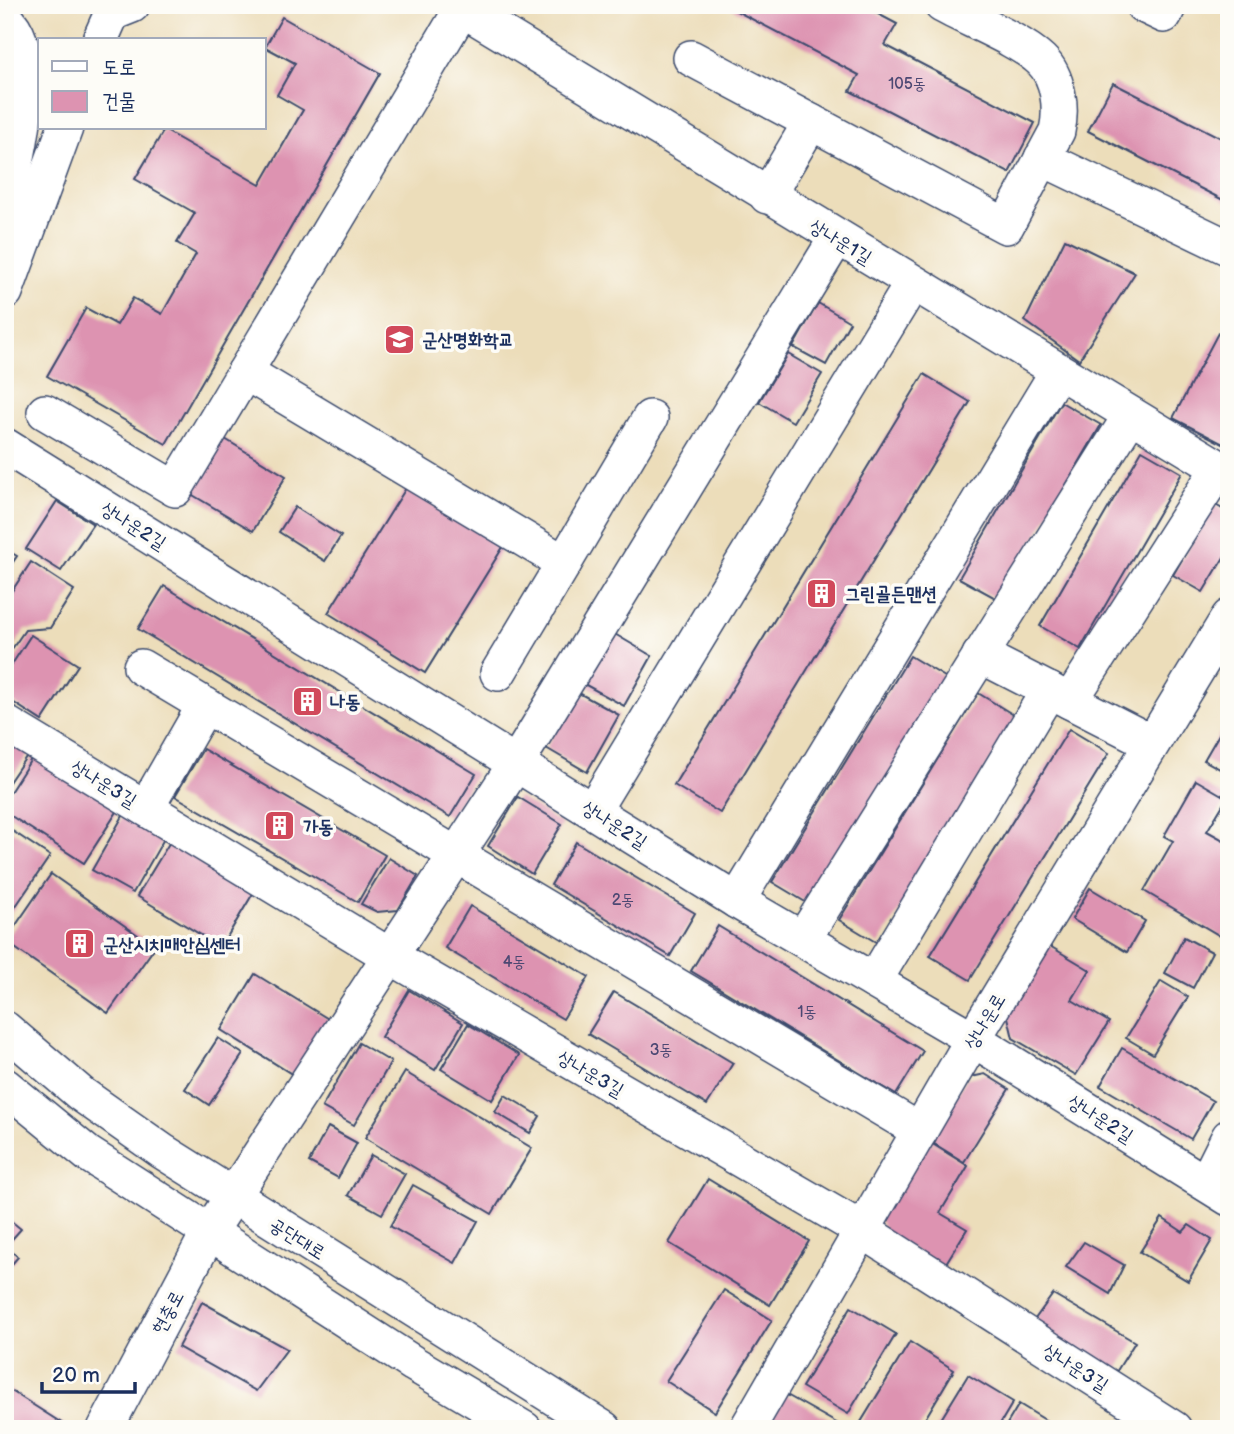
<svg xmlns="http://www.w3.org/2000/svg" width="1234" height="1434" font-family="'Balsamiq Sans','Poor Story',sans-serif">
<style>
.building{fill:#dd93b1}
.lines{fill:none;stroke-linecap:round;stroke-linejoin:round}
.minor-casing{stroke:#3a496c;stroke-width:38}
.minor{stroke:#fff;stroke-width:35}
.labels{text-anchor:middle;stroke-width:7;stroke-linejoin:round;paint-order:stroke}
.number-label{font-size:16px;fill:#4c4873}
.street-label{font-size:19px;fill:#1b2f5e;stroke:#fdfcf7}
.poi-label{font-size:19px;font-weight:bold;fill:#1b2f5e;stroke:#fdfcf7;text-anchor:start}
</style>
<rect width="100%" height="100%" fill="#fdfcf7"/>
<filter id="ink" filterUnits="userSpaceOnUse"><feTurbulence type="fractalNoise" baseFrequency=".0143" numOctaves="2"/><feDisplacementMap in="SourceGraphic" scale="14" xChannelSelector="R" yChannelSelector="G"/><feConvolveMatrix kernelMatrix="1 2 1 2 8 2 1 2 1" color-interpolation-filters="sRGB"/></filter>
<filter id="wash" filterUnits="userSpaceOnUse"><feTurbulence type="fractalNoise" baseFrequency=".00686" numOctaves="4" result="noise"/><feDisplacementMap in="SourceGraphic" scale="28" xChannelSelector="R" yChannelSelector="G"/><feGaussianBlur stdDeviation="1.57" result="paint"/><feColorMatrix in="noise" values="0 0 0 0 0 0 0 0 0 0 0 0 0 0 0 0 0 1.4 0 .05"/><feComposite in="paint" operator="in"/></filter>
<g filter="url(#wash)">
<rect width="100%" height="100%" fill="#ecddba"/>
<g id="blocks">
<g class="building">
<polygon points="725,5 861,5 897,24 885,45 1035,123 1009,173 850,91 859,75"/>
<polygon points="282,17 380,73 166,444 47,376 86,308 117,325 133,298 162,314 196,254 177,243 195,213 135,179 164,130 260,185 303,110 277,95 295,63 265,47"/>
<polygon points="1113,83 1229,142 1229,203 1088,131"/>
<polygon points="1065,239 1135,273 1079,360 1025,321"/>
<polygon points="818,303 850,322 826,365 793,347"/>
<polygon points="1218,333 1229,338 1229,447 1173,418"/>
<polygon points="788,354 822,374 793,422 759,402"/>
<polygon points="924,374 970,402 720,813 674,785"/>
<polygon points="1061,402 1101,425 999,600 959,578"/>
<polygon points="220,436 286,476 253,531 186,491"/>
<polygon points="1142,450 1182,473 1080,649 1040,626"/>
<polygon points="406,488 503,547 425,673 328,613"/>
<polygon points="57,501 93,524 61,571 26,549"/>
<polygon points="1214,504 1229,513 1229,549 1203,592 1173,575"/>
<polygon points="295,507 341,536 325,561 279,532"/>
<polygon points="5,549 17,556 5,574"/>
<polygon points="31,562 74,590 50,628 25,630 5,659 6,600"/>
<polygon points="164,586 476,774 450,817 138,629"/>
<polygon points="613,633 652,656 624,706 584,684"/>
<polygon points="31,635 78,665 42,721 5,697 5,675"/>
<polygon points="910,656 950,680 812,906 772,882"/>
<polygon points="577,692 619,715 587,772 546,748"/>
<polygon points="978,693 1017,717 879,944 839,920"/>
<polygon points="1229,717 1229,774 1204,760"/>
<polygon points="1069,729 1109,753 970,980 930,956"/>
<polygon points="5,735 30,751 5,788"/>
<polygon points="203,749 385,855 358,902 175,796"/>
<polygon points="35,753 120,807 84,863 5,812 5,800"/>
<polygon points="1196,780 1227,798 1207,831 1229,843 1229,931 1226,930 1222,937 1144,891 1173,841 1164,836"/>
<polygon points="518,797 562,824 532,874 488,846"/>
<polygon points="124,814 165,837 133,893 92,870"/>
<polygon points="5,826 50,856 5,922"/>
<polygon points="171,840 255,890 221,947 137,896"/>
<polygon points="576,842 695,913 670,956 551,885"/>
<polygon points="389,858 418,876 398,910 377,912 361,904"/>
<polygon points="51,874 155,947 108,1013 5,941"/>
<polygon points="1090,888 1145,921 1127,952 1072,919"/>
<polygon points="470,906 589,977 563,1019 445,948"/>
<polygon points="718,926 923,1051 896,1095 691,971"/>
<polygon points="1184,937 1212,952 1193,988 1165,973"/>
<polygon points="1048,945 1090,970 1072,1000 1109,1022 1076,1075 1013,1038 1007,1013"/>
<polygon points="255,974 330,1020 295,1076 221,1030"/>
<polygon points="1161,981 1188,997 1153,1054 1126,1038"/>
<polygon points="409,990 463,1023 435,1070 381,1037"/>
<polygon points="614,992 733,1063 707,1105 588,1034"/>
<polygon points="468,1024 519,1055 492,1100 441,1069"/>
<polygon points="218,1038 243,1054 209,1105 185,1089"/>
<polygon points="359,1043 391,1062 354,1125 322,1107"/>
<polygon points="1122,1048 1213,1101 1191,1139 1100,1086"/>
<polygon points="405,1072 532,1148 492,1214 365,1138"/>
<polygon points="985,1074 1009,1089 964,1162 928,1140 967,1078"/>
<polygon points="505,1095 540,1116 530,1133 495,1112"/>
<polygon points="328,1127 357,1143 338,1178 309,1162"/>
<polygon points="926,1140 968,1166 940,1213 967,1229 943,1268 884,1232 879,1215"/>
<polygon points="371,1155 405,1174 382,1214 348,1195"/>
<polygon points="708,1179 809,1241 770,1305 669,1243"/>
<polygon points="413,1185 478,1221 455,1263 390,1226"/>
<polygon points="5,1216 21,1229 5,1247"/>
<polygon points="1162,1218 1183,1232 1189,1225 1212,1240 1188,1281 1140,1252"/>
<polygon points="1084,1242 1124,1265 1110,1294 1066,1267"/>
<polygon points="9,1249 18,1257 5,1272 5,1254"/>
<polygon points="724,1290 772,1320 715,1412 666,1381"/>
<polygon points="1053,1294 1135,1342 1113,1377 1030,1326"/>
<polygon points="202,1302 287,1349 256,1391 178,1347"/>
<polygon points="851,1307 896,1334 848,1414 802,1387"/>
<polygon points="910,1342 954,1370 919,1429 873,1429 861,1422"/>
<polygon points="968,1375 1013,1402 997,1429 935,1429"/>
<polygon points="5,1387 71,1429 5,1429"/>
<polygon points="785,1394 847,1429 766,1429"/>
<polygon points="1019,1404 1060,1429 1004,1429"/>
</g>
</g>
</g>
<g filter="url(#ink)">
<use href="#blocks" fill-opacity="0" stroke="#3a496c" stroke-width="2"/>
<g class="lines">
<defs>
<g id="minor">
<polyline points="456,5 1229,474"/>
<polyline points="1143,5 1164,15 1169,5"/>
<path d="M5,18C44,53 18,160 5,204"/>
<polyline points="100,40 112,13 132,5"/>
<path d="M691,58L1006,226L1057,131C1062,109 1059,77 1041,60C1020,40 969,20 942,5"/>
<polyline points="1042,158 1229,248"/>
<polyline points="767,196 811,122"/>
<polyline points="5,292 65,128"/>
<polyline points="245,372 564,563 650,418"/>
<polyline points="45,412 175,489 462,9"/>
<polyline points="5,446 737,901 973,1039 1229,1198"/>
<polyline points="980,655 1152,743"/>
<polyline points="141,667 920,1131"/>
<polyline points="498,673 564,563"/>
<polyline points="1070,701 1219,468"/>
<polyline points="5,723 390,956 862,1230 1174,1429"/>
<polyline points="146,808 205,705"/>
<polyline points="593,810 912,284"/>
<polyline points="737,901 1058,371"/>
<polyline points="803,939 1131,415"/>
<polyline points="874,981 1049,690"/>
<polyline points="5,1029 81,1094 162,1151 604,1429"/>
<polyline points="5,1086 88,1154 414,1364 524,1429"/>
<polyline points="1206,1183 1229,1137"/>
<polyline points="105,1429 208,1234 517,762 836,239"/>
<polyline points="747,1429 973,1039 1229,617"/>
</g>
</defs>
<use href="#minor" class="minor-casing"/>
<use href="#minor" class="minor"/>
</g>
</g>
<defs>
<symbol id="school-square" viewBox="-11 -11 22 22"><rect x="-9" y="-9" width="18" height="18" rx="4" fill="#d1495b" stroke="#fdfcf7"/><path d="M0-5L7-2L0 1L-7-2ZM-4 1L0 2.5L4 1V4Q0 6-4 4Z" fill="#fff"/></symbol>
<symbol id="building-square" viewBox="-11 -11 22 22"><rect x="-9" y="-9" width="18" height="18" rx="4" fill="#d1495b" stroke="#fdfcf7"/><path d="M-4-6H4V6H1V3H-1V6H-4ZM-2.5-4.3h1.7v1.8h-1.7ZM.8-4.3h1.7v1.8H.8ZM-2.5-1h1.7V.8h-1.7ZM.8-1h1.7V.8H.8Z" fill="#fff"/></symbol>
</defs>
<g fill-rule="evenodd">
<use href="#school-square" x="382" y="322" width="35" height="35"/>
<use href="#building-square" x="804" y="576" width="35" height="35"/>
<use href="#building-square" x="290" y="684" width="35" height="35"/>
<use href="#building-square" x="262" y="808" width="35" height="35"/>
<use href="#building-square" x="62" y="926" width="35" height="35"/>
</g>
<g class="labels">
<g class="number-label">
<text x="907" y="89">105동</text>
<text x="623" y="905">2동</text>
<text x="514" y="967">4동</text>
<text x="807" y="1017">1동</text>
<text x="661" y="1055">3동</text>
</g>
<g class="street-label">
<text transform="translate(841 241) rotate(31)" y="7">상나운1길</text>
<text transform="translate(134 525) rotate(32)" y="7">상나운2길</text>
<text transform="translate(104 783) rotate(31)" y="7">상나운3길</text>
<text transform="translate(615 824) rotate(32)" y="7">상나운2길</text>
<text transform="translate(984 1021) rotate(-59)" y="7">상나운로</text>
<text transform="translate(591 1073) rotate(30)" y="7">상나운3길</text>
<text transform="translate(1101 1118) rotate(32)" y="7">상나운2길</text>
<text transform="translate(298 1238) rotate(32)" y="7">공단대로</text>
<text transform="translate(167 1312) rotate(-62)" y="7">현충로</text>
<text transform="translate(1076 1367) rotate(32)" y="7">상나운3길</text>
</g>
<g class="poi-label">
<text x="422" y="346">군산명화학교</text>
<text x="845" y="600">그린골든맨션</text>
<text x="330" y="708">나동</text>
<text x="303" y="833">가동</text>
<text x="103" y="951">군산시치매안심센터</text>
</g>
</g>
<rect width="1234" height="1434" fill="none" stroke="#fdfcf7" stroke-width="28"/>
<rect x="38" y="38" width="228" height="91" fill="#fdfcf7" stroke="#a3aaba" stroke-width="2"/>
<rect x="52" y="61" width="35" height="10" fill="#ffffff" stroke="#a3aaba" stroke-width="2"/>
<text x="102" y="74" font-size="21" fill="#1b2f5e">도로</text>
<rect x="52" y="91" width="35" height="21" fill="#dd93b1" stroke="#a3aaba" stroke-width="2"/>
<text x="102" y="108" font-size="21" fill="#1b2f5e">건물</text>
<path d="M42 1382v10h93v-10" fill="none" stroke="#1b2f5e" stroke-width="3.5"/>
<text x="52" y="1382" font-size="21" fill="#1b2f5e" stroke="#fdfcf7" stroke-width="5" paint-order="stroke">20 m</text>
</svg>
